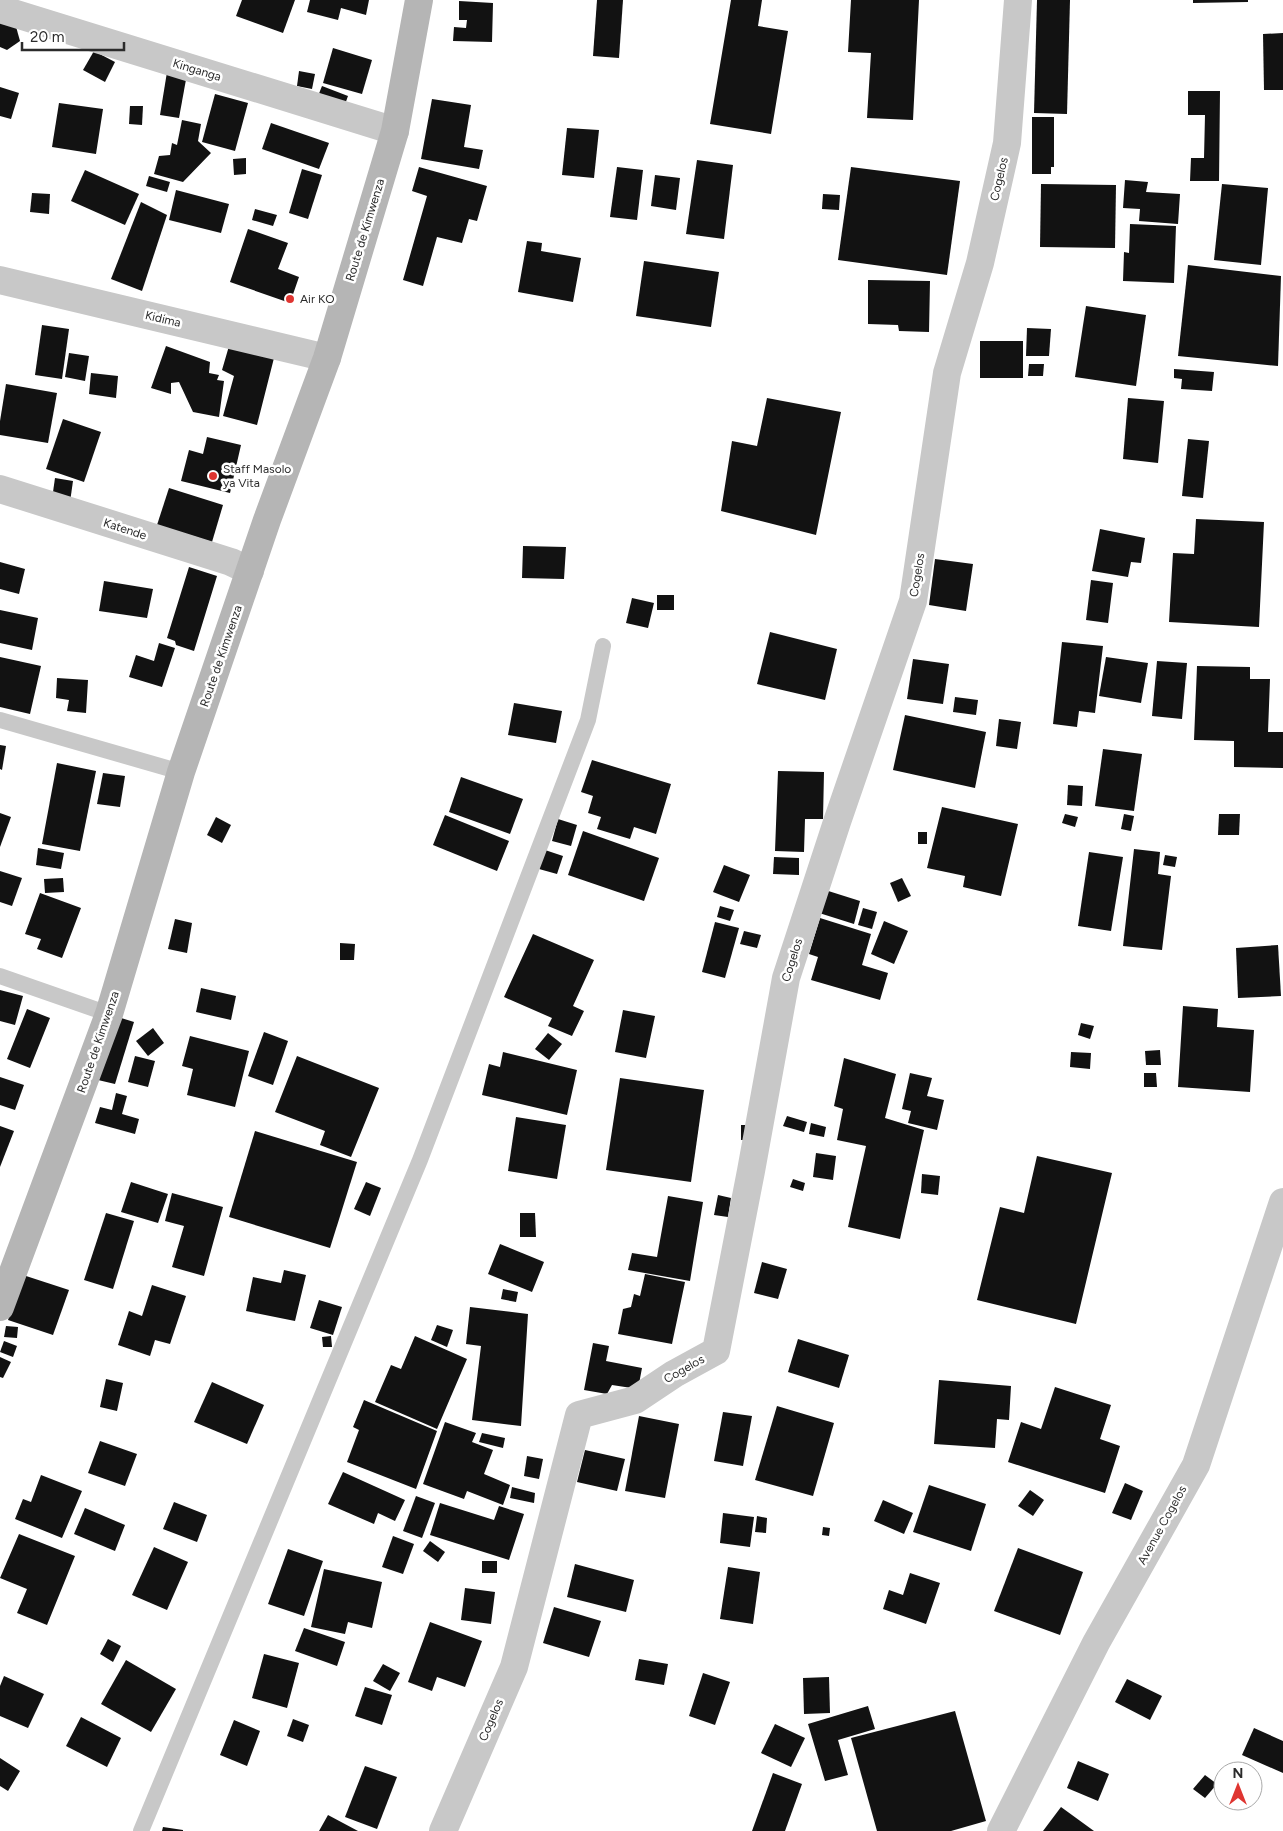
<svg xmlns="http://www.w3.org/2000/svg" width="1283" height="1831" font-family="Figtree,sans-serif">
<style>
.building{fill:#121212}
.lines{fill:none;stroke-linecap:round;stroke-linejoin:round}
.lane{stroke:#c8c8c8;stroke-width:16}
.street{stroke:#c8c8c8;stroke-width:28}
.secondary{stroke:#b5b5b5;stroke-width:28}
.poi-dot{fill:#df3531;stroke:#fff;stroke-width:2}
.labels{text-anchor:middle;stroke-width:5;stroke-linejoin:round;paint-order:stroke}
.street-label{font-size:12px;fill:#2b2b2b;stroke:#fff}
.poi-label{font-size:12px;fill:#2b2b2b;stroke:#fff;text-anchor:start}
</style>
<rect width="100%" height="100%" fill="#fff"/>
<g class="building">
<polygon points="242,0 295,0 283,33 236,16"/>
<polygon points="310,0 369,0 366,15 341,8 338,20 307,12"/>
<polygon points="597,0 623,0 619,58 593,56"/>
<polygon points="731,0 762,0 758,26 788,31 771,134 710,124"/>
<polygon points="851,0 919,0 913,120 867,118 871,53 848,52"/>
<polygon points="1037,0 1070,0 1067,114 1034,113"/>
<polygon points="1193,0 1248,0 1248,2 1193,3"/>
<polygon points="459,1 493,3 492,42 453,41 454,27 466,28 467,20 459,20"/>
<polygon points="0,18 15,23 20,41 7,50 0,47"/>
<polygon points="1283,33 1283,90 1264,90 1263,34"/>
<polygon points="333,48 372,60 362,94 323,83"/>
<polygon points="94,51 115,62 105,82 83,70"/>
<polygon points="299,71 315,74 312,89 297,86"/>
<polygon points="167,72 187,74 179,118 160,115"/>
<polygon points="322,86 348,96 344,107 318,96"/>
<polygon points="0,87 19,93 11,119 0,116"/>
<polygon points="1188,91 1220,91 1219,181 1190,181 1191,158 1204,158 1205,115 1188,115"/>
<polygon points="215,94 248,103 235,151 202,142"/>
<polygon points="432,99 471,105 464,147 483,150 479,169 421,159"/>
<polygon points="59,103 103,109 96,154 52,147"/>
<polygon points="130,106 143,106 142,125 129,124"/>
<polygon points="1032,117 1054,117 1054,167 1051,167 1051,174 1032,174"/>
<polygon points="182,120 201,124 198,141 211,153 183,182 154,174 159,156 170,155 172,143 177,145"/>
<polygon points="271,123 329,143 319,169 262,149"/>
<polygon points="567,128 599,130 594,178 562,175"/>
<polygon points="246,158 246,174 234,175 233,159"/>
<polygon points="697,160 733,165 724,239 686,234"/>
<polygon points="419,167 487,186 477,221 469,219 462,243 437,237 423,286 403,280 427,196 412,191"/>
<polygon points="617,167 643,170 637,220 610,217"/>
<polygon points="851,167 960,181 947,275 838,260"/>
<polygon points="302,169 322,175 308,219 289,213"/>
<polygon points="85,170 139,194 125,225 71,201"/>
<polygon points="655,175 680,178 676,210 651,206"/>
<polygon points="149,176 170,182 167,192 146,186"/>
<polygon points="1125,180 1148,182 1146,192 1180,194 1178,224 1139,221 1140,209 1123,208"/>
<polygon points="1041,184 1116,185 1115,248 1040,247"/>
<polygon points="1222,184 1268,188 1261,265 1214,260"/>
<polygon points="176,190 229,204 221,233 169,220"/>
<polygon points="32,193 50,194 49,214 30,212"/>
<polygon points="823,194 840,195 839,210 822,209"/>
<polygon points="141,202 167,215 142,291 111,279"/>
<polygon points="255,209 277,215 273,226 252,220"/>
<polygon points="1130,224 1176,226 1174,283 1123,281 1124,252 1129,253"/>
<polygon points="248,229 288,243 278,269 299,277 290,303 230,282"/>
<polygon points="527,241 542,243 541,251 581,258 573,302 518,292"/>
<polygon points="644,261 719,272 711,327 636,316"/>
<polygon points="1188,265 1281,276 1278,366 1178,356"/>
<polygon points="868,280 930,281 929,332 899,331 898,325 868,324"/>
<polygon points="1086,306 1146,315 1136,386 1075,377"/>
<polygon points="42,325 69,329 62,379 35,375"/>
<polygon points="1027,328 1051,329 1049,356 1026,356"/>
<rect x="980" y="341" width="43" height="37"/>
<polygon points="166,346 210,362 209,373 219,375 217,380 224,381 219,417 193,412 179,382 171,383 171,394 151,388"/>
<polygon points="229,346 274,358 257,425 223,416 234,376 222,370"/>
<polygon points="69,353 89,356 85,381 65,377"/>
<polygon points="1029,364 1044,364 1043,376 1028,376"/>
<polygon points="1174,369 1214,372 1212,391 1181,389 1182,379 1174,378"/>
<polygon points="91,373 118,376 116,398 89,394"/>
<polygon points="6,384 57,393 48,443 0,435 0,421"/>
<polygon points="767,398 841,412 816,535 721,511 732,441 757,446"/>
<polygon points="1128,398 1164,401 1158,463 1123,459"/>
<polygon points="63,419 101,432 84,482 46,469"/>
<polygon points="207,437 241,445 230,493 181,481 189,450 203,454"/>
<polygon points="1188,439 1209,441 1203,498 1182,496"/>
<polygon points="55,478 73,481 70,502 52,499"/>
<polygon points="169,488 223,505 212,542 157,525"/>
<polygon points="1196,519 1264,522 1259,627 1169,622 1173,553 1194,554"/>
<polygon points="1100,529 1145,538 1141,563 1131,562 1128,577 1092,571"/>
<polygon points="523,546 566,547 564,579 522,578"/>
<polygon points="935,559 973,564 966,611 929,605"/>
<polygon points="0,562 25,569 19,594 0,589"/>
<polygon points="189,567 217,576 194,651 176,645 175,641 167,638"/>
<polygon points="1091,580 1113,583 1108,623 1086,620"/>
<polygon points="104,581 153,589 147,618 99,611"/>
<rect x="657" y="595" width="17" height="15"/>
<polygon points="632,598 654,603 648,628 626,623"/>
<polygon points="0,610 38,618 32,650 0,643"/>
<polygon points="770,632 837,649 825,700 757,684"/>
<polygon points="1062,642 1103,646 1095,713 1079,711 1077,727 1053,724"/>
<polygon points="159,643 175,648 162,687 129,677 136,655 154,661"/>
<polygon points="0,657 41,666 30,714 0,707"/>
<polygon points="1106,657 1148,663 1141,703 1099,696"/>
<polygon points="913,659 949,664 943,704 907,699"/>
<polygon points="1157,661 1187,663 1182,719 1152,716"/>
<polygon points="1197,666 1250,667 1250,679 1270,679 1268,732 1283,732 1283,768 1234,767 1234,741 1194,740"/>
<polygon points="57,678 88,680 86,713 67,711 69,700 56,698"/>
<polygon points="955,697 978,700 976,715 953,712"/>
<polygon points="514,703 562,711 556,743 508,735"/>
<polygon points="905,715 986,732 975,788 893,770"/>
<polygon points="999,719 1021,722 1017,749 996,746"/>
<polygon points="0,745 6,746 2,770 0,769"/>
<polygon points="1103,749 1142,754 1134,811 1095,806"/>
<polygon points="592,760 671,784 656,834 634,827 630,839 597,829 601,817 588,813 593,796 581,792"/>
<polygon points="57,763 96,771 80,851 42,844"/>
<polygon points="778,771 824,772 823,819 805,819 804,852 775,851"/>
<polygon points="103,773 125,776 120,807 97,804"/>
<polygon points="461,777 523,799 510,834 449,812"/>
<polygon points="1068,785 1083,786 1082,806 1067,805"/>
<polygon points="942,807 1018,824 1001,896 963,887 965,876 927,868"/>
<polygon points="0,813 11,817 0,847"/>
<polygon points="1065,814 1078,817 1075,827 1062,823"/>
<polygon points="1124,814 1134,816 1131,831 1121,829"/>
<polygon points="1219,814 1240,814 1239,835 1218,835"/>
<polygon points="445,815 509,841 497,871 433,845"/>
<polygon points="216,817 231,825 222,843 207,835"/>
<polygon points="558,819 577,825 571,846 552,841"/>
<polygon points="583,831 659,858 644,901 568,875"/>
<rect x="918" y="832" width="9" height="12"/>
<polygon points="38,848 64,853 61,869 36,865"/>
<polygon points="1134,849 1160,852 1158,874 1171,876 1162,950 1123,946"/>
<polygon points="545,850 563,856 557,874 539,869"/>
<polygon points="1089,852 1123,857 1111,931 1078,926"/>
<polygon points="1165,855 1177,857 1175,867 1163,865"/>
<polygon points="774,857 799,858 799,875 773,874"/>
<polygon points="724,865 750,875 739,902 713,892"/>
<polygon points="0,871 22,878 12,906 0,902"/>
<polygon points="63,878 64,892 45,893 44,879"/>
<polygon points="902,878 911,896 898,902 890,883"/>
<polygon points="822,889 860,901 854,924 816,912"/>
<polygon points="40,893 81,908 62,958 37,949 41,939 25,934"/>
<polygon points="720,906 734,910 730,921 717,917"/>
<polygon points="863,908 877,912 872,929 858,925"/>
<polygon points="820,918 871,934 862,965 888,973 880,1000 811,980 818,957 809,954"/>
<polygon points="175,919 192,923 187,953 168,949"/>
<polygon points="884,921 908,931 894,964 871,954"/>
<polygon points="715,922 739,928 725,978 702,972"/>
<polygon points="744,931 761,935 757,948 740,944"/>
<polygon points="533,934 594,960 573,1006 584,1011 572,1036 548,1026 552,1018 504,997"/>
<polygon points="340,943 355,944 354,960 340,960"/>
<polygon points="1278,945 1281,996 1238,998 1236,948"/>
<polygon points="201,988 236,996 231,1020 196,1012"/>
<polygon points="0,990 23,996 15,1025 0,1021"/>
<polygon points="1183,1006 1218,1009 1217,1027 1254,1030 1250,1092 1178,1087"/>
<polygon points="27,1009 50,1018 30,1068 7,1059"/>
<polygon points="623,1010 655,1016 646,1058 615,1052"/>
<polygon points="118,1017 134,1022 115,1084 98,1080"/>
<polygon points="1081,1023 1094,1026 1090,1039 1078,1035"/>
<polygon points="153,1028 164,1043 148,1056 136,1041"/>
<polygon points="264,1032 288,1041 273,1085 248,1076"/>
<polygon points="548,1033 562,1044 549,1060 535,1049"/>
<polygon points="190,1036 249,1051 235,1107 187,1095 193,1069 182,1066"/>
<polygon points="1160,1050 1161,1065 1146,1065 1145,1051"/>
<polygon points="503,1052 577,1070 567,1115 482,1095 489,1064 500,1067"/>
<polygon points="1071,1052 1091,1053 1090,1069 1070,1067"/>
<polygon points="135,1056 155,1061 148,1087 128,1082"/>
<polygon points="297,1056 379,1088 351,1157 320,1145 325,1131 275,1112"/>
<polygon points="844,1058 896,1074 885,1118 924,1130 900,1239 848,1227 866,1146 837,1140 843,1109 834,1106"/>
<polygon points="910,1073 932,1078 927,1096 944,1100 937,1130 908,1123 911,1111 902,1109"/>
<polygon points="1144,1073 1156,1073 1157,1087 1144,1087"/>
<polygon points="0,1077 24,1085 15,1110 0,1105"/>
<polygon points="620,1078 704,1090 691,1182 606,1170"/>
<polygon points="116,1093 127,1096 122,1114 139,1119 135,1134 95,1123 100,1107 112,1110"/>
<polygon points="787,1116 807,1122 804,1132 783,1126"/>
<polygon points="516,1117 566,1125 557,1179 508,1171"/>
<polygon points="811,1123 826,1127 824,1137 809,1134"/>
<rect x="741" y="1125" width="12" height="15"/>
<polygon points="0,1126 14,1131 0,1167"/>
<polygon points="255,1131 357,1162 330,1248 229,1217"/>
<polygon points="816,1153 836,1156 833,1180 813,1177"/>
<polygon points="1037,1156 1112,1173 1076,1324 977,1300 1000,1207 1024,1213"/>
<polygon points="922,1174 940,1176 938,1195 921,1193"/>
<polygon points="793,1179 805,1183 803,1191 790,1187"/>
<polygon points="131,1182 168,1194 158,1223 121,1212"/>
<polygon points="366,1182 381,1188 370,1216 354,1209"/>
<polygon points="172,1193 223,1207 204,1276 172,1267 184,1226 165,1221"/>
<polygon points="718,1195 731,1198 728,1217 714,1215"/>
<polygon points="668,1196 703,1202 690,1281 628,1270 632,1253 657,1257"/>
<polygon points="106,1213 134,1221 113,1289 84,1280"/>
<polygon points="520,1213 535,1213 536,1237 520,1237"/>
<polygon points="500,1244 544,1262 532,1292 488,1274"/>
<polygon points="762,1262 787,1269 778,1299 754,1293"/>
<polygon points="284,1270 306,1275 295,1321 246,1311 253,1277 281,1283"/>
<polygon points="645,1274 685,1282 672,1344 618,1334 623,1309 631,1307 634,1294 640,1296"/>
<polygon points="23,1275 69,1290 53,1335 8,1320"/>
<polygon points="152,1285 186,1296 170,1344 155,1340 150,1356 118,1345 129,1311 142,1316"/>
<polygon points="503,1289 518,1292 516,1302 501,1299"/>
<polygon points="319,1300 342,1307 333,1335 310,1328"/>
<polygon points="470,1307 528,1314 521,1426 472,1420 481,1346 466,1344"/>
<polygon points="437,1325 453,1330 447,1347 431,1340"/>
<polygon points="6,1326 18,1327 17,1338 4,1337"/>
<polygon points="331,1336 332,1347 323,1347 322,1337"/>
<polygon points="415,1336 467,1359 437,1429 375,1402 391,1365 401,1369"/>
<polygon points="798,1339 849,1355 839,1388 788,1372"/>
<polygon points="4,1341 17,1346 13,1357 0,1352"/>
<polygon points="593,1343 609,1346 606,1361 642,1368 638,1389 612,1385 607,1394 584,1390"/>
<polygon points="0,1357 11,1362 3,1378 0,1377"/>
<polygon points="106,1379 123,1383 117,1411 100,1407"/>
<polygon points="939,1380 1011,1386 1009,1420 997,1419 995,1448 934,1444"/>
<polygon points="212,1382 264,1405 247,1444 194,1422"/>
<polygon points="1055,1387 1111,1405 1100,1439 1120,1446 1105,1493 1008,1462 1021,1422 1041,1429"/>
<polygon points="364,1400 437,1431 416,1489 347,1462 359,1430 353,1427"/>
<polygon points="777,1406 834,1423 813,1496 755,1480"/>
<polygon points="723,1412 752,1416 743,1466 714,1461"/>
<polygon points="639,1416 679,1424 665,1498 625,1491"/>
<polygon points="445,1422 476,1433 472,1442 493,1450 484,1474 510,1485 503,1505 467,1491 464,1499 423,1484"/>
<polygon points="482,1433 505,1438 503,1448 479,1442"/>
<polygon points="100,1441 137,1454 125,1486 88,1473"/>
<polygon points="585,1450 625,1459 617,1491 577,1482"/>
<polygon points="527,1456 543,1459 539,1479 524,1476"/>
<polygon points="343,1472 405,1500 395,1521 378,1513 374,1524 328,1504"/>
<polygon points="41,1475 82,1491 62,1538 15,1519 23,1499 31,1502"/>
<polygon points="1125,1483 1143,1491 1131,1520 1112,1513"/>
<polygon points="929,1485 986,1504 971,1551 913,1532"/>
<polygon points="512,1487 535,1493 534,1503 510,1498"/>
<polygon points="1030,1490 1044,1500 1033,1516 1018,1506"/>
<polygon points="416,1496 435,1503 422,1538 403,1531"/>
<polygon points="883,1500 913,1513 904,1534 874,1521"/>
<polygon points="174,1502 207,1515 197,1542 163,1529"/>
<polygon points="440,1503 494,1520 499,1506 524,1514 509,1560 430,1535"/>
<polygon points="85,1508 125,1525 115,1551 74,1534"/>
<polygon points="723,1513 754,1517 750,1547 720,1543"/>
<polygon points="757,1516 767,1518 766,1533 755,1532"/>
<polygon points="823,1527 830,1528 829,1536 822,1535"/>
<polygon points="19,1534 75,1556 47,1625 17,1613 27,1589 0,1578"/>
<polygon points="393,1536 414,1544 403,1574 382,1567"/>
<polygon points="430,1541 445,1552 438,1562 423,1551"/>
<polygon points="154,1547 188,1562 167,1610 132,1595"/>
<polygon points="1018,1548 1083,1572 1060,1635 994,1611"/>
<polygon points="288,1549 323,1561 304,1616 268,1604"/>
<rect x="482" y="1561" width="15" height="12"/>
<polygon points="575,1564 634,1580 626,1612 567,1597"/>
<polygon points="728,1567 760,1572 753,1624 720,1619"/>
<polygon points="324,1569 382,1582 372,1628 348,1622 345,1634 311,1627"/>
<polygon points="910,1573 940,1583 926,1624 883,1609 889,1590 903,1595"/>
<polygon points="465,1588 495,1592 491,1624 461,1620"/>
<polygon points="554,1607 601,1621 589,1657 543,1643"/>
<polygon points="430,1622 482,1641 465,1687 437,1677 432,1691 408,1682"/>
<polygon points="304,1628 345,1642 337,1666 295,1651"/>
<polygon points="108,1639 121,1646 113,1662 100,1654"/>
<polygon points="264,1654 299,1663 287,1708 252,1698"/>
<polygon points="639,1659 668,1664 664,1685 635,1680"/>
<polygon points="126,1660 176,1689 151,1732 101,1704"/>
<polygon points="383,1664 400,1673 390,1691 373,1681"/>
<polygon points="703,1673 730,1682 715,1725 689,1716"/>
<polygon points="4,1676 44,1694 28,1728 0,1716 0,1686"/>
<polygon points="829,1677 830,1713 804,1714 803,1678"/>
<polygon points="1127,1679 1162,1696 1150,1720 1115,1702"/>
<polygon points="365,1687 392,1695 382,1725 355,1716"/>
<polygon points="868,1706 875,1729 838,1740 848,1775 825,1781 808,1724"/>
<polygon points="955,1711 986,1821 951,1831 877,1831 851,1738"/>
<polygon points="81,1717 121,1738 107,1767 66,1746"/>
<polygon points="293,1719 309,1725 303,1742 287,1736"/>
<polygon points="234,1720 260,1731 247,1766 220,1755"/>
<polygon points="775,1724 805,1738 791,1767 761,1753"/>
<polygon points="1254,1728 1283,1741 1283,1773 1242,1755"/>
<polygon points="0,1758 20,1771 8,1791 0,1786"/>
<polygon points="1078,1761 1109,1774 1098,1801 1067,1788"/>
<polygon points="365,1766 397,1777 377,1829 345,1817"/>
<polygon points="773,1773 802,1784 785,1831 752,1831"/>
<polygon points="1205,1775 1217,1784 1205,1798 1193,1789"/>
<polygon points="1061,1807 1094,1831 1043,1831"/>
<polygon points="328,1815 358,1831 319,1831"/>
<polygon points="163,1827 183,1830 183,1831 162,1831"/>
</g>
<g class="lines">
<g class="lane">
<polyline points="0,720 181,772"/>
<polyline points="0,976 109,1014"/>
<polyline points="141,1831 420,1160 588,720 603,646"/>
</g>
<g class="street">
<polyline points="0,9 395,131"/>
<polyline points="0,280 327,358"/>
<polyline points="0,489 231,562 250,571"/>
<polyline points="443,1831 514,1667 579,1415 635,1400 674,1374 716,1351 751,1171 786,978 837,822 913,601 947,373 980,263 1007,143 1018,0"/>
<polyline points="1001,1831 1096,1643 1196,1465 1283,1202"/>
</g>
<polyline class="secondary" points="0,1307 109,1014 181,772 267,520 327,358 395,131 419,0"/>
</g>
<g class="poi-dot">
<circle cx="290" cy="299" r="5"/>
<circle cx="213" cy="476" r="5"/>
</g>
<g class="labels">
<g class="street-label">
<text transform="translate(197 70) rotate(17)" y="4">Kinganga</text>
<text transform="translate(999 179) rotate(-77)" y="4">Cogelos</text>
<text transform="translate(365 230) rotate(-73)" y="4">Route de Kimwenza</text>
<text transform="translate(163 319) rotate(13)" y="4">Kidima</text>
<text transform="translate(125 529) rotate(18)" y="4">Katende</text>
<text transform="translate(917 575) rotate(-81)" y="4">Cogelos</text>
<text transform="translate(221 656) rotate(-71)" y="4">Route de Kimwenza</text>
<text transform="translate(792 960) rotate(-73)" y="4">Cogelos</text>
<text transform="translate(98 1042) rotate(-71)" y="4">Route de Kimwenza</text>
<text transform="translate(684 1369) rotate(-30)" y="4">Cogelos</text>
<text transform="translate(1162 1525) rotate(-61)" y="4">Avenue Cogelos</text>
<text transform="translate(491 1720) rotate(-67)" y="4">Cogelos</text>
</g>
<g class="poi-label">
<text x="300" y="303">Air KO</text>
<text x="223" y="473">Staff Masolo<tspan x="223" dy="14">ya Vita</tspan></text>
</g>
</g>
<g transform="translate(1238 1786)"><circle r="24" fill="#ffffff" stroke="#aaaaaa"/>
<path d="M0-4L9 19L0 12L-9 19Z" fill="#df3531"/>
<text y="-8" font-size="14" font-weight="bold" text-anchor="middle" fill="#2b2b2b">N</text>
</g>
<path d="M22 42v8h102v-8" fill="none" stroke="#2b2b2b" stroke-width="2.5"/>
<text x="30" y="42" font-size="15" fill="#2b2b2b" stroke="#ffffff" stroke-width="4" paint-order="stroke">20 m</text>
</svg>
